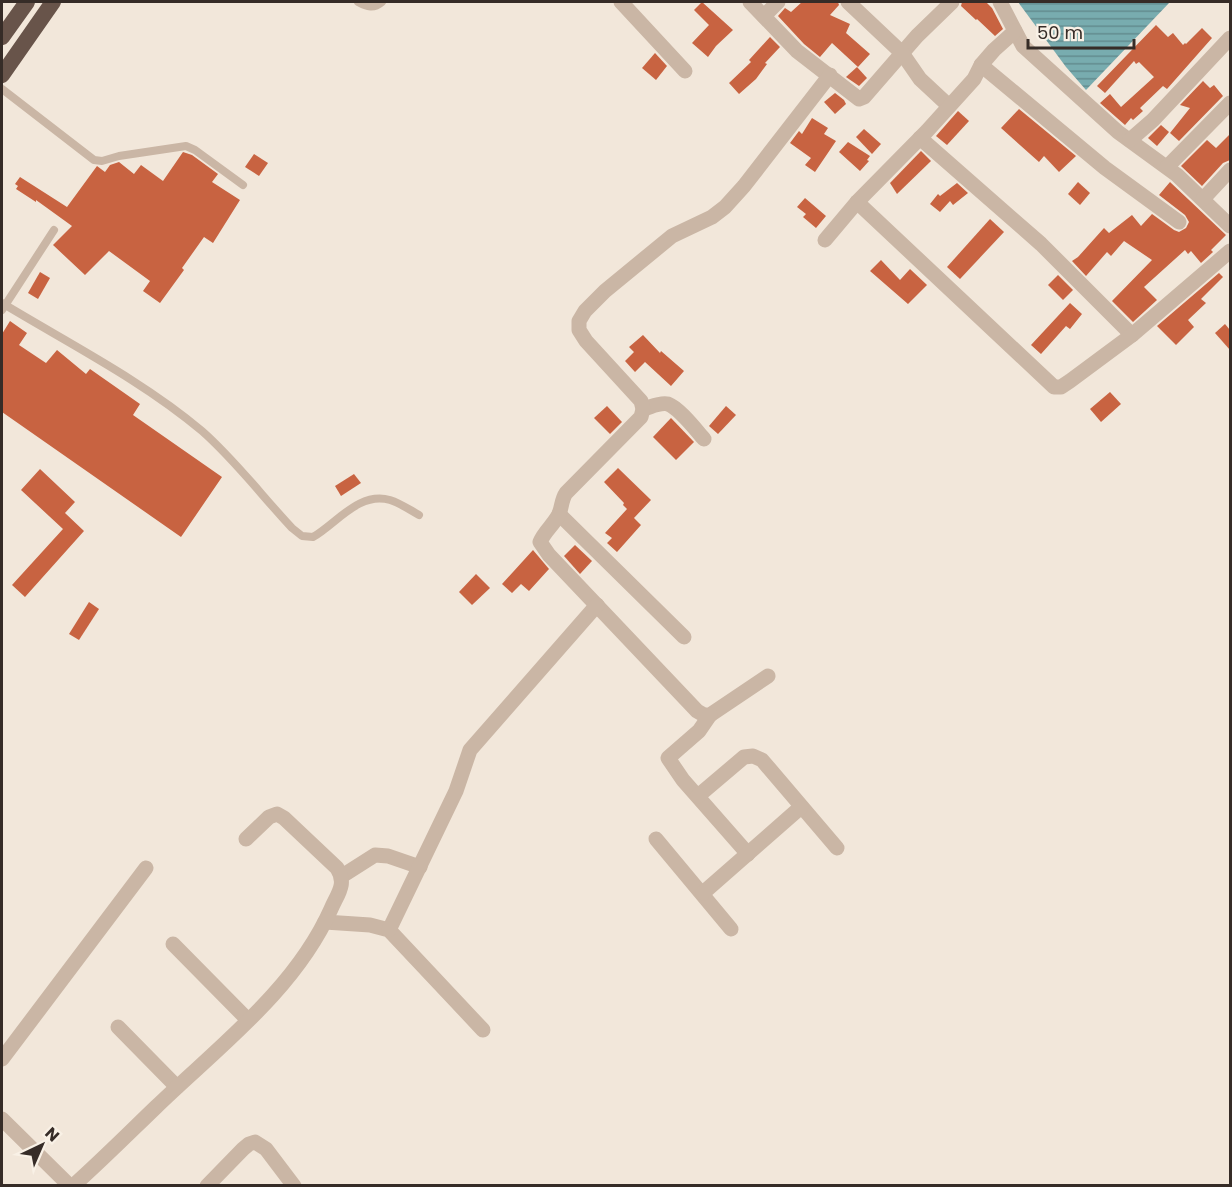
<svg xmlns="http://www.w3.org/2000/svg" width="1232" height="1187" font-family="Poppins,sans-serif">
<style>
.water{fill:url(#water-rules)}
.building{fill:#c86341}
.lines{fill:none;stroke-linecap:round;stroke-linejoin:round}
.service{stroke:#cab6a5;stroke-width:8}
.minor{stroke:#cab6a5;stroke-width:15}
.trunk{stroke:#68544a;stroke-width:16}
</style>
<defs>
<pattern id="water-rules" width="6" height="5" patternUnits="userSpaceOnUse" patternTransform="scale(1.5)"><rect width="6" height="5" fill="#78acaf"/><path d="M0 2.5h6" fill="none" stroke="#638c8e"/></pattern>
</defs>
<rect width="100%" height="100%" fill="#f2e7da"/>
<polygon class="water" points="1018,2 1170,2 1086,90 1066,67"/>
<g class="building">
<polygon points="702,2 733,30 716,46 708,57 692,43 709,25 694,10"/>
<polygon points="802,2 838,2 839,5 830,15 850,24 846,33 870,54 858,67 832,43 820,57 804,44 778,16 785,8 791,12"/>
<polygon points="962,2 986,2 992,8 1003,29 995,36 977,19 976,20 961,6"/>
<polygon points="1156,25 1168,37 1173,33 1183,45 1185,43 1186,44 1202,28 1212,38 1167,89 1163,86 1140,108 1143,111 1133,120 1131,118 1125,125 1100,103 1110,94 1121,107 1154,77 1139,62 1136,64 1134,61 1105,93 1097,86"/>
<polygon points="770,37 780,47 765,63 767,64 756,79 739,94 729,83 751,62 749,60"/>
<polygon points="655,53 667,66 656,80 642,68"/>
<polygon points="857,67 867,78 859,86 846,77"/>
<polygon points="1203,81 1210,88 1214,85 1223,96 1179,141 1170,133 1190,108 1180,105"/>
<polygon points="835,93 844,100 846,104 835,114 824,102"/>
<polygon points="1019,109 1076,156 1059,172 1044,156 1039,162 1001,128"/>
<polygon points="958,111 969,121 947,145 936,136"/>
<polygon points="812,118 828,128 824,134 836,141 815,172 805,165 811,158 790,143 799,131 802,134"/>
<polygon points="1161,125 1169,132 1157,146 1148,138"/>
<polygon points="864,129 881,144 872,154 856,137"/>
<polygon points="1230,134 1230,160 1223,163 1202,186 1181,166 1207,140 1216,148"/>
<polygon points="848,142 870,156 867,160 869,161 860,171 839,152"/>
<polygon points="921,151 931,161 897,194 890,183"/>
<polygon points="183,152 192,155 218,174 212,182 240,200 213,243 204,237 182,268 184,270 160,303 143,291 150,281 109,251 85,275 53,245 72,226 36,200 36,202 16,189 18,186 15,184 20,177 67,207 97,166 105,172 110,165 119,162 134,174 141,165 163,181"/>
<polygon points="254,154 268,163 259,176 245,167"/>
<polygon points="1078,182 1090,193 1080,205 1068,194"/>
<polygon points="1170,182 1226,235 1211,250 1213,252 1201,263 1191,251 1188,254 1185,250 1144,287 1157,300 1133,322 1112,301 1152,260 1124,241 1111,256 1107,252 1086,276 1072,261 1078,257 1104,228 1109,233 1132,215 1141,226 1152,214 1174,230 1179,232 1186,228 1189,222 1185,215 1159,195"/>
<polygon points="957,183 968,193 953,205 950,201 940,212 930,204 938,194 940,196"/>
<polygon points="805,198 826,216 816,228 803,217 806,214 797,207"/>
<polygon points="990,219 1004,232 960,279 947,267"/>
<polygon points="881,260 900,280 910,269 927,285 908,304 870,271"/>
<polygon points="40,272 50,278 38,299 28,293"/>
<polygon points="1219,273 1223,277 1201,299 1206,303 1188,320 1194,327 1176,345 1157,326"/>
<polygon points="1058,275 1073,290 1063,300 1048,285"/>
<polygon points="1070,303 1082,314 1070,329 1066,326 1041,354 1031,345"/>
<polygon points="10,321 27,333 19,345 46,363 57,350 86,374 90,369 140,404 133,415 222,477 181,537 2,412 2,334"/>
<polygon points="1225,324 1230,330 1230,350 1215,333"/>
<polygon points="643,335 660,353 661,351 684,371 671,386 645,362 635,372 625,361 634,352 629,347"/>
<polygon points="1110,392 1121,404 1101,422 1090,409"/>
<polygon points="607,406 622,422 610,434 594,418"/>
<polygon points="726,406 736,415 718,434 709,426"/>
<polygon points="671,418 694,442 676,460 653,437"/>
<polygon points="618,468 651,500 634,518 641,525 617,552 607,543 612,538 605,533 627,509 623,505 624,503 604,482"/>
<polygon points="40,469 75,502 65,513 84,531 25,597 12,585 63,529 21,490"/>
<polygon points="354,474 361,483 341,496 335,486"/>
<polygon points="575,545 592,561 580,574 564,556"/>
<polygon points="533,550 549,569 529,591 521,584 512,593 502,584"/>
<polygon points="476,574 490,588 472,605 459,592"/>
<polygon points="89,602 99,609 79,640 69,634"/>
</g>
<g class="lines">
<g class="service">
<path d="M358,2C367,7 374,9 382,2"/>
<polyline points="2,89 94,160 102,161 119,156 186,146 195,150 243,185"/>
<path d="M2,303C68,343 143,381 202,431C235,460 262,496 292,528L302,536L313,537C336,524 359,491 390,500C400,503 410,510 419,515"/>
<polyline points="2,310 54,230"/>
</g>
<g class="minor">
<polyline points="621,2 685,71"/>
<polyline points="750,2 797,51 859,99 864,97 917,36 952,2"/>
<polyline points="848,2 902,53 920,79 949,106"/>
<polyline points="1000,2 1023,46 1118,132 1177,175 1230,226"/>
<polyline points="764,16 778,2"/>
<polyline points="981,65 1105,168 1179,222"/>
<polyline points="920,138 1041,244 1132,335"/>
<polyline points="1130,140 1153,120 1230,38"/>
<polyline points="1167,167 1230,103"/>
<polyline points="1203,199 1230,170"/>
<polyline points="857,202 1054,387 1061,387 1070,381 1132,335 1230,251"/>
<polyline points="825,240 857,202 927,131 974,79 981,65 994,50 1015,31"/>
<path d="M643,409C651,407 660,402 668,404C679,408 696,430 704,439"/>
<polyline points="559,514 684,637"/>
<path d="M768,676L710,715H704L697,711L549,555L540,542C544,532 553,525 558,516C562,509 561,500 566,493L641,417L643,409L641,401L586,341L579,330V321L585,311L605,291L672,236L712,217L725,207L744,186L830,75"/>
<polyline points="710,715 699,731 668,758 683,780 748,854"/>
<polyline points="698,796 744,757 753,756 762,760 837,848"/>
<polyline points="656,839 731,929"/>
<polyline points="342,876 375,855 388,856 420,867"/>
<polyline points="703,893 801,807"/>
<polyline points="325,922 370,925 389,930 483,1030"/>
<polyline points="389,930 456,791 470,750 597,605"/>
<polyline points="173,944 248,1020"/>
<polyline points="118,1027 177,1087"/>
<polyline points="2,1059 146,868"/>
<polyline points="2,1119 70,1186"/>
<path d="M73,1186C102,1160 129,1133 156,1107C218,1047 295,990 331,909C338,893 347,884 337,868L284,818L277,814L269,817L246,839"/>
<polyline points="207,1186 243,1149 249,1144 255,1142 266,1149 294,1186"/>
</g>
<g class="trunk">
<polyline points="2,37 27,2"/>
<polyline points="2,75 53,2"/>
</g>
</g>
<rect width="1232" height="1187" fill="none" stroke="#362c27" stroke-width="6"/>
<g transform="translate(42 1145) rotate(44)" stroke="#f9f1e6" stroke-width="4.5" paint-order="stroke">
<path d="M0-4.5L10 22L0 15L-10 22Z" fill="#362c27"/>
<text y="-9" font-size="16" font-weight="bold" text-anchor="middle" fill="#362c27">N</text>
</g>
<path d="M1028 39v9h106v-9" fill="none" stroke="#362c27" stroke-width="3"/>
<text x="1037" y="39" font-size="18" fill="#362c27" stroke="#f9f1e6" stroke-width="4.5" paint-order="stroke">50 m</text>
</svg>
